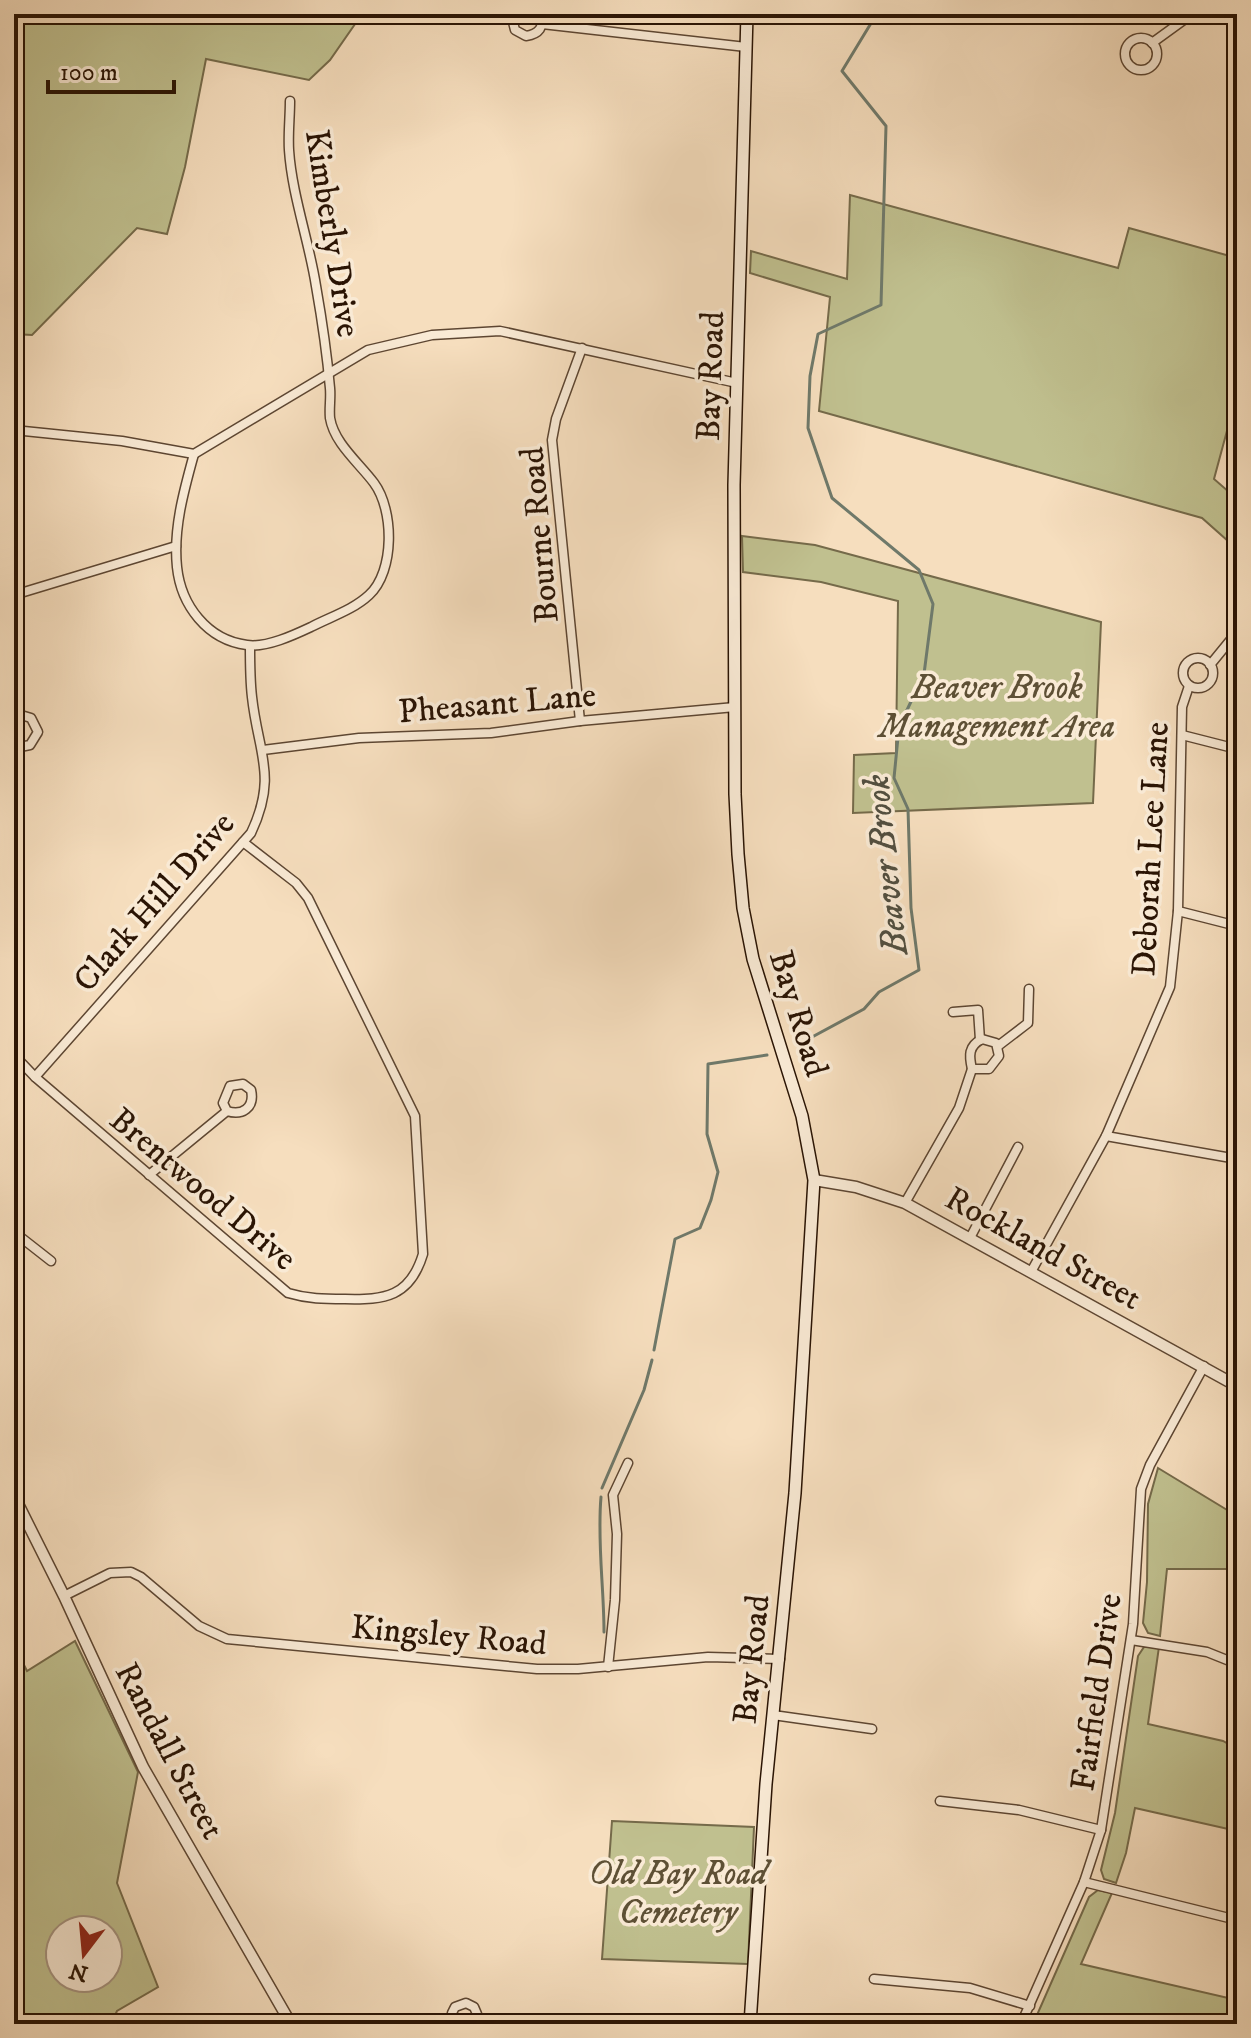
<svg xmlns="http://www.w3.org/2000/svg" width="1251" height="2038" font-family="'IM FELL DW Pica',serif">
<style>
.green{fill:#c0c08f;stroke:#756a4a;stroke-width:2;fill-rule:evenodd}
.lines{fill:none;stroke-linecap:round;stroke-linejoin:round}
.stream{stroke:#6f796a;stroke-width:3}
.minor-casing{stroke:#5d4632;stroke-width:11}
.tertiary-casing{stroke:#5d4632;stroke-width:13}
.secondary-casing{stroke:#2a1404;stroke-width:14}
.minor{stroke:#f9ead5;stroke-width:8}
.tertiary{stroke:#f9ead5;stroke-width:10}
.secondary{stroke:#f9ead5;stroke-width:11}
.labels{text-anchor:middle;stroke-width:7;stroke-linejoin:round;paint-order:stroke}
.street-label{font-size:34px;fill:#2a1404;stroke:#f9ead5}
.park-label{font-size:34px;font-style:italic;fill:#5e5035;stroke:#f9ead5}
.water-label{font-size:36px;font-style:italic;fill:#524f40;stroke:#f9ead5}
</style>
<rect width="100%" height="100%" fill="#f6debe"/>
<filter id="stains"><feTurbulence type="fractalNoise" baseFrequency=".0025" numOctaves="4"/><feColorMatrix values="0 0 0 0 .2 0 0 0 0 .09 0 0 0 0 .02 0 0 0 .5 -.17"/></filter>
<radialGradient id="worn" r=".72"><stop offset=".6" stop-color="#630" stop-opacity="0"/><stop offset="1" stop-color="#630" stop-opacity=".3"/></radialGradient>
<g class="green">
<polygon points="14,14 362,14 330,60 309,80 206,59 185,167 167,234 137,228 32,335 14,334"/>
<polygon points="850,195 1118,268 1129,228 1237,258 1237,425 1228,427 1214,479 1237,499 1237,549 1202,518 819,411 830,297 750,273 751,251 847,279"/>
<polygon points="742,536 815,545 1101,622 1093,803 853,813 854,755 896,753 898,601 821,582 743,572"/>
<polygon points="1158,1468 1237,1516 1237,1575 1228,1569 1167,1569 1160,1636 1148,1633 1143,1623 1147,1582 1148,1504"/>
<path d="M75,1641L138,1772L117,1883L158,1987L117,2011L111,2024H14V1645L27,1671ZM60,1930H108V1978H60Z"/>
<polygon points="1150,1646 1159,1647 1148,1724 1223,1741 1237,1749 1237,1831 1135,1808 1126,1853 1116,1883 1104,1879 1101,1870 1115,1813 1138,1656 1144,1647"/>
<polygon points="612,1821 754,1827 748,1964 602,1959"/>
<polygon points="1098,1890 1112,1893 1081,1964 1237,2000 1237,2024 1033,2024 1089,1897"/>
</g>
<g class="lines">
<g class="stream">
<polyline points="801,1043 864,1009 879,992 919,970 911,908 908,809 894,778 899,727 924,674 933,604 919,570 832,498 808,428 810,376 818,334 881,305 886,126 842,71 876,15"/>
<polyline points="654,1350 675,1239 700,1228 711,1200 718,1172 707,1134 708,1064 767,1055"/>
<polyline points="602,1488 644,1390 652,1360"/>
<path d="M601,1497C597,1542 604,1587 604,1632"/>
</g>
<defs>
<g id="minor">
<path d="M515,14L513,22L515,30L526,36C539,34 545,27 540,14"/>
<polyline points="542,24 746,47"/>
<circle cx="1141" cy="54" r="16"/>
<polyline points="1152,43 1192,14"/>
<polyline points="14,430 122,441 194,454 368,350 432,335 500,331 737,383"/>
<path d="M194,454C184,490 173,529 177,567C181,605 207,640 247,645C266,648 294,635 311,627C330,617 353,610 369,595C395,571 394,510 374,483C359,463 334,443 330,418C329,408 331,398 330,388C327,354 322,320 316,286C309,241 292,195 289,150C288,134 290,117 290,101"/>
<polyline points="14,595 176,546"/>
<circle cx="1198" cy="673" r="15"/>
<polyline points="1210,665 1237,632"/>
<polyline points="14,718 21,715 31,718 38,732 30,745 20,747 14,745"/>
<polyline points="580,721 552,440 556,419 582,348"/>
<polyline points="1182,735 1237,749"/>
<polyline points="263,750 359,738 491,733 580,721 735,707"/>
<polyline points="14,777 20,747"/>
<polyline points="1178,911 1237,926"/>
<polyline points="953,1012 978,1010 980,1040"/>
<path d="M982,1039L996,1043L999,1056L989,1069H972C969,1056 968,1046 982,1039Z"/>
<polyline points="998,1046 1028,1023 1029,989"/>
<path d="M14,1055L35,1077L288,1293C308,1299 324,1299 345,1299C385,1300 410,1297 423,1254L415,1116L308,898L296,883L243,842"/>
<path d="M35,1077L251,833C278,776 258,753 252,697C250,680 250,663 250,646"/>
<polyline points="1106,1136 1237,1159"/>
<path d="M149,1175L227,1111L223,1103L230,1086L243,1084L251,1090C255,1108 242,1116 227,1111"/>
<polyline points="905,1203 959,1108 972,1069"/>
<polyline points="14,1232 51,1261"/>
<polyline points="970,1238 1018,1147"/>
<polyline points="1031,1272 1106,1136 1170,987 1178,911 1182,707 1189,686"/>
<polyline points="64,1596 110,1573 131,1572 141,1577 199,1626 227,1639 537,1669 578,1669 708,1657 780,1659"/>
<polyline points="1131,1640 1207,1652 1237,1664"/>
<polyline points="608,1667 615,1600 617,1534 613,1495 628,1463"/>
<polyline points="773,1715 872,1729"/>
<polyline points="940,1801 1019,1810 1101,1830"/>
<polyline points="1084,1882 1237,1920"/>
<polyline points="874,1979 970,1988 1030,2006"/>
<polyline points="454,2024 452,2013 455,2007 466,2003 474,2007 477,2014 474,2024"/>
<polyline points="1021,2024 1084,1882 1101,1830 1133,1624 1141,1489 1150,1465 1204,1366"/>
</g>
<g id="tertiary">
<polyline points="814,1180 856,1187 905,1203 1237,1386"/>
<polyline points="14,1496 64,1596 143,1767 291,2024"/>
</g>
<polyline id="secondary" points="747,14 734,485 735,794 738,854 743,908 753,959 802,1116 814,1180 795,1493 766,1784 750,2024"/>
</defs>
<use href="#minor" class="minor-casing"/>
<use href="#tertiary" class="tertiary-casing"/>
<use href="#secondary" class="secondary-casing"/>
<use href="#minor" class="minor"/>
<use href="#tertiary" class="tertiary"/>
<use href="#secondary" class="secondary"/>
</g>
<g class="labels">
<g class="street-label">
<text transform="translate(334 233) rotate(81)" y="12">Kimberly Drive</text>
<text transform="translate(709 376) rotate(-88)" y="12">Bay Road</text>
<text transform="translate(538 535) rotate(-95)" y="12">Bourne Road</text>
<text transform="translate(497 702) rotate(-5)" y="12">Pheasant Lane</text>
<text transform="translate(1149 849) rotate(-87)" y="12">Deborah Lee Lane</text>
<text transform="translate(153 901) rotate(-49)" y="12">Clark Hill Drive</text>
<text transform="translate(800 1013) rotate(73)" y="12">Bay Road</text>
<text transform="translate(204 1188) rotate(40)" y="12">Brentwood Drive</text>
<text transform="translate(1044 1247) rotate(29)" y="12">Rockland Street</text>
<text transform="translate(449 1634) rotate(5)" y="12">Kingsley Road</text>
<text transform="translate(750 1659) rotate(-84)" y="12">Bay Road</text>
<text transform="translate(1095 1692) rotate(-82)" y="12">Fairfield Drive</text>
<text transform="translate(171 1750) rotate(62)" y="12">Randall Street</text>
</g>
<g class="park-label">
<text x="997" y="698">Beaver Brook<tspan x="997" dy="39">Management Area</tspan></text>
<text x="678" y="1884">Old Bay Road<tspan x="678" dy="39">Cemetery</tspan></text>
</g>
<g class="water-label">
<text transform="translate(884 865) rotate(-96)" y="13">Beaver Brook</text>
</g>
</g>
<rect width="1251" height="2038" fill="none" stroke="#f6debe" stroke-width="48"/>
<rect x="16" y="16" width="1219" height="2006" fill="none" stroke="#2a1404" stroke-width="4"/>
<rect x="24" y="24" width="1203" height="1990" fill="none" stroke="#2a1404" stroke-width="2"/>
<g transform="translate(84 1954) rotate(196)"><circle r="38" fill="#f9ead5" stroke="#a69481" stroke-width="2"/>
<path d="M0-6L14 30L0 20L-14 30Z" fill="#8f2418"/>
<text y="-12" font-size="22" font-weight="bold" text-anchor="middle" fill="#2a1404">N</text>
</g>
<path d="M48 80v12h126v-12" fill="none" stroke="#2a1404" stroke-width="4"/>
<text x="60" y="80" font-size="24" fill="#2a1404" stroke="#f9ead5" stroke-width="6" paint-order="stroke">100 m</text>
<rect width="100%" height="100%" filter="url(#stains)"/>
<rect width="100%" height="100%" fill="url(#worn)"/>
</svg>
